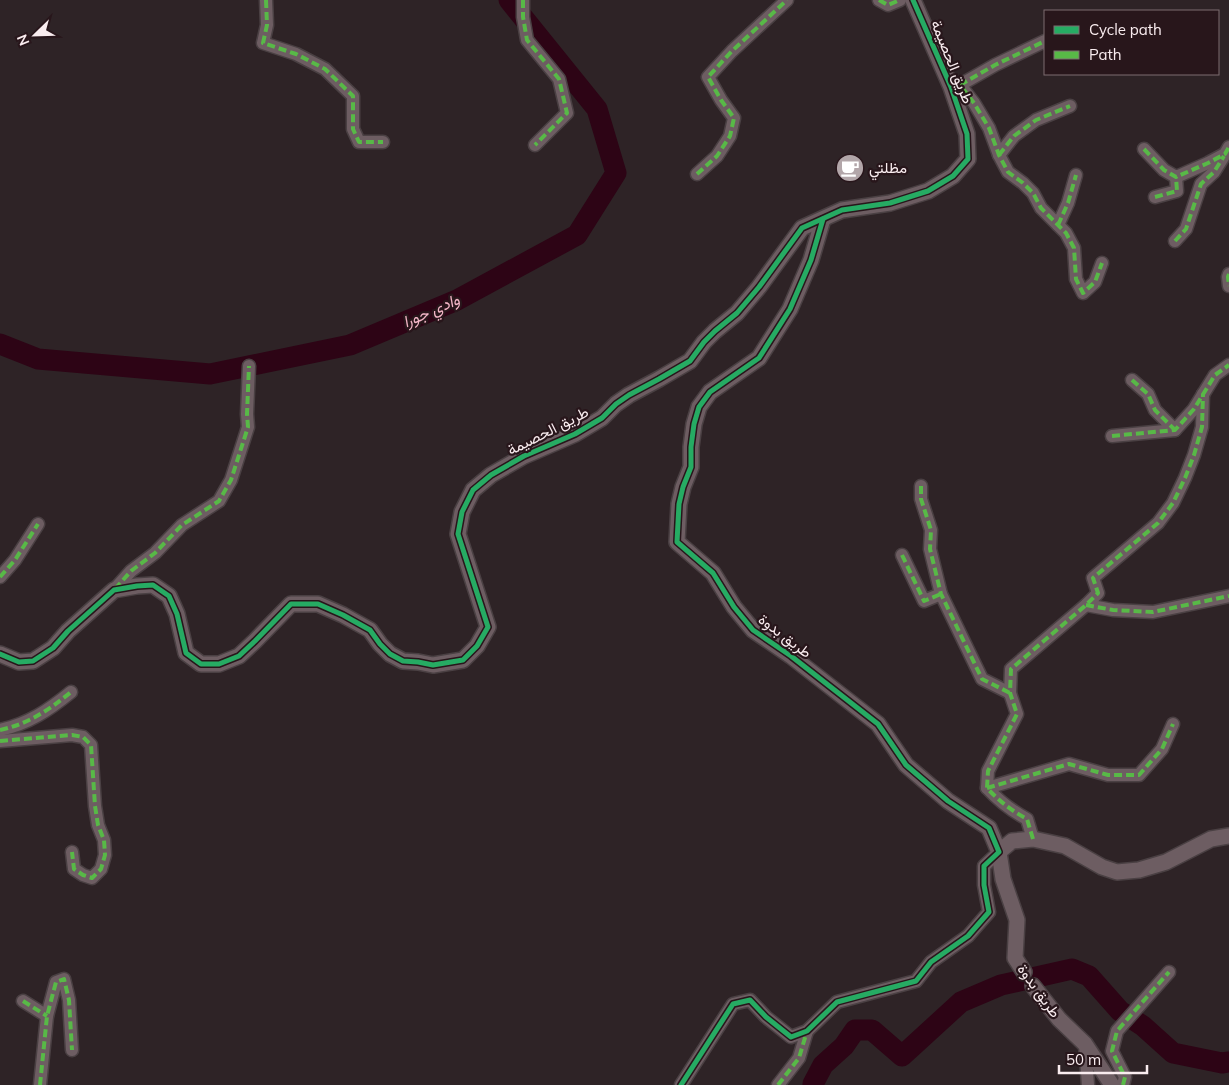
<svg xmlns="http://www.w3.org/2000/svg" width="1229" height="1085" font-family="Mulish,Vazirmatn,sans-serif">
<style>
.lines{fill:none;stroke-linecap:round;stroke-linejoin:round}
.river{stroke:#2d0415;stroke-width:21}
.minor-casing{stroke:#4a4043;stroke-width:15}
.tertiary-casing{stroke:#4a4043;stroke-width:18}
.minor{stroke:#6d5d62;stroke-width:12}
.tertiary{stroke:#6d5d62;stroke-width:15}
.quiet{stroke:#58b947;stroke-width:4;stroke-dasharray:8 4;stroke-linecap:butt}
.cycleway-casing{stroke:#28161b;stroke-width:8}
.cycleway{stroke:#26ab63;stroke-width:5}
.labels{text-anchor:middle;stroke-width:4.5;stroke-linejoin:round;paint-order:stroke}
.street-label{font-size:15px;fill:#f9ecef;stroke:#28161b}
.poi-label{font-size:15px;fill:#f9ecef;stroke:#28161b;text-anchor:start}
.water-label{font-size:16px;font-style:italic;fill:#f3b6c7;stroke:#28161b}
</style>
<rect width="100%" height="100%" fill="#2e2326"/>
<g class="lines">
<g class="river">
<polyline points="0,344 38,359 210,374 350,345 457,300 577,235 616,173 597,109 509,0"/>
<polyline points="813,1084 823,1065 844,1046 855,1030 872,1030 902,1056 961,1002 1001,985 1072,969 1089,976 1120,1011 1143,1026 1173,1053 1222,1063 1229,1062"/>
</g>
<defs>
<g id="minor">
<polyline points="266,0 267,25 263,43 296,54 325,69 353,96 353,129 359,142 383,142"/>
<polyline points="523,0 523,17 527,40 559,79 567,113 535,145"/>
<polyline points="879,0 888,5 900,0"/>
<polyline points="960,85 995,65 1045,41"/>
<polyline points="951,87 960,85 974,103 989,128 999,155 1008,172 1023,183 1033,193 1041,208 1066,233 1074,248 1076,279 1083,293 1095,282 1102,263"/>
<polyline points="1144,149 1164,170 1176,177 1208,163 1225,154 1229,147"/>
<polyline points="999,155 1014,136 1036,120 1070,106"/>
<polyline points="697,174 717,156 730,136 734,118 721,100 708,77 732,51 787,0"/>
<polyline points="1155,197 1177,191 1176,177"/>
<polyline points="1058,225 1068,203 1076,175"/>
<polyline points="1175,241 1186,229 1201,184 1214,172 1224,156"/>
<polyline points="1229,274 1228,277 1229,286"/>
<polyline points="1132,380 1148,394 1155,410 1175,430"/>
<polyline points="1112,436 1175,430 1194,409 1215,375 1229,365"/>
<polyline points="921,486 921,499 931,530 930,549 941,594 982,679 1010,693"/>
<polyline points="902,555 924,601 941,594"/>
<polyline points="0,577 15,560 38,524"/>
<polyline points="114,590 131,571 155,553 182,525 219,501 231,480 248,427 247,414 249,366"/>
<polyline points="1086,605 1113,610 1153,612 1229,596"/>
<path d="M0,730C28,724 49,710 71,692"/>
<polyline points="0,741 72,735 83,737 91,745 95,806 98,825 104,840 105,855 101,869 92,878 83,875 74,869 72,852"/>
<polyline points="987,788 1069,764 1108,775 1139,775 1162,749 1173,724"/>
<path d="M1033,839L1027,819C1012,811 999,801 987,788L988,771L1017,714L1010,693L1011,669L1086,605L1098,593L1093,578L1158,523L1173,503L1185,478L1194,455L1202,427L1203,394"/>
<polyline points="23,1001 47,1016"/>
<polyline points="1085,1044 1088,1085"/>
<polyline points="40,1085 47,1016 56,982 64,979 69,1000 72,1050"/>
<polyline points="681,1085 733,1004 750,1000 766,1017 791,1037 807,1031 837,1002 916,981 931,962 968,936 989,912 984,885 984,866 999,852"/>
<polyline points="778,1085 799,1058 807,1031"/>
<polyline points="1123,1085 1125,1077 1112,1051 1117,1031 1169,972"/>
</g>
<g id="tertiary">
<polyline points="823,219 811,260 790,309 759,358 710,392 699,407 694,424 691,447 691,467 683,487 679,504 677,542 713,573 734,607 753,630 791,656 878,724 906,765 948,801 989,828 999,852"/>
<polyline points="0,654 19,662 33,661 53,648 68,631 114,590 137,586 153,585 169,596 177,614 186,653 201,664 219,664 239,656 255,641 291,604 318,604 343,615 370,630 380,644 390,654 403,661 418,662 433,665 463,660 477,646 488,627 458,534 462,512 473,490 491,475 524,456 575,434 602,418 616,404 629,395 659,379 690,361 704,342 715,331 737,313 759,287 802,228 842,210 890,203 928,191 953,176 968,159 967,134 951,87 913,0"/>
<polyline points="1024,972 1015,958 1017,920 1003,879 999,852 1012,841 1033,839 1065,846 1102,867 1117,872 1139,870 1166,862 1211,839 1229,836"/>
<polyline points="1033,986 1059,1019 1085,1044 1112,1085"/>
</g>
</defs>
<use href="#minor" class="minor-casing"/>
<use href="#tertiary" class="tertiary-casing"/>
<use href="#minor" class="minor"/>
<use href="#tertiary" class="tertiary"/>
<g class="quiet">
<polyline points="266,0 267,25 263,43 296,54 325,69 353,96 353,129 359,142 383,142"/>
<polyline points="523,0 523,17 527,40 559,79 567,113 535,145"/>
<polyline points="879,0 888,5 900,0"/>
<polyline points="960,85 995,65 1045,41"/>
<polyline points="951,87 960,85 974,103 989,128 999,155 1008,172 1023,183 1033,193 1041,208 1066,233 1074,248 1076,279 1083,293 1095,282 1102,263"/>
<polyline points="1144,149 1164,170 1176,177 1208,163 1225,154 1229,147"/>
<polyline points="999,155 1014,136 1036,120 1070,106"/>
<polyline points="697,174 717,156 730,136 734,118 721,100 708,77 732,51 787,0"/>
<polyline points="1155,197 1177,191 1176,177"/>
<polyline points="1058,225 1068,203 1076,175"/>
<polyline points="1175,241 1186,229 1201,184 1214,172 1224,156"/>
<polyline points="1229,274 1228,277 1229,286"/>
<polyline points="1132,380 1148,394 1155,410 1175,430"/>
<polyline points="1112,436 1175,430 1194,409 1215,375 1229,365"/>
<polyline points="921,486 921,499 931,530 930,549 941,594 982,679 1010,693"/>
<polyline points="902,555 924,601 941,594"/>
<polyline points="0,577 15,560 38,524"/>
<polyline points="115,589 131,571 155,553 182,525 219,501 231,480 248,427 247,414 249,366"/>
<polyline points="1086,605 1113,610 1153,612 1229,596"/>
<path d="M0,730C28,724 49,710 71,692"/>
<polyline points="0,741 72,735 83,737 91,745 95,806 98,825 104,840 105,855 101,869 92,878 83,875 74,869 72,852"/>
<polyline points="987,788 1069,764 1108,775 1139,775 1162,749 1173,724"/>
<path d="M1033,839L1027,819C1012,811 999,801 987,788L988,771L1017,714L1010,693L1011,669L1086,605L1098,593L1093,578L1158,523L1173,503L1185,478L1194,455L1202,427L1203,394"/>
<polyline points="23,1001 47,1016"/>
<polyline points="40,1085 47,1016 56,982 64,979 69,1000 72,1050"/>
<polyline points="778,1085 799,1058 807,1031"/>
<polyline points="1123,1085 1125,1077 1112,1051 1117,1031 1169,972"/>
</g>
<defs>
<g id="cycleway">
<polyline points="0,654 19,662 33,661 53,648 68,631 114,590 137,586 153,585 169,596 177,614 186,653 201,664 219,664 239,656 255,641 291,604 318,604 343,615 370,630 380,644 390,654 403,661 418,662 433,665 463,660 477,646 488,627 458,534 462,512 473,490 491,475 524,456 575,434 602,418 616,404 629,395 659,379 690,361 704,342 715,331 737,313 759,287 802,228 842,210 890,203 928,191 953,176 968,159 967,134 951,87 913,0"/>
<polyline points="681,1085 733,1004 750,1000 766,1017 791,1037 807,1031 837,1002 916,981 931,962 968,936 989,912 984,885 984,866 999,852 989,828 948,801 906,765 878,724 791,656 753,630 734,607 713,573 677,542 679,504 683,487 691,467 691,447 694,424 699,407 710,392 759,358 790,309 811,260 823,219"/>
</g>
</defs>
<use href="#cycleway" class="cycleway-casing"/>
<use href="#cycleway" class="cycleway"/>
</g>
<defs>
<symbol id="cafe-disc" viewBox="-11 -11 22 22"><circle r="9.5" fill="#b2a6a9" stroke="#28161b"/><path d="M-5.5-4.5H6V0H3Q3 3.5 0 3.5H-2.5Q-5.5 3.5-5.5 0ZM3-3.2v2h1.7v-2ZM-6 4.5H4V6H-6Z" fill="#fff"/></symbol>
</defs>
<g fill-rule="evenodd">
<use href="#cafe-disc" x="834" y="152" width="32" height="32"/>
</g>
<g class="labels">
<g class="street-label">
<text transform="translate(952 62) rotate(68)" y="5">طريق الحصيمة</text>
<text transform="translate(548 431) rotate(-27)" y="5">طريق الحصيمة</text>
<text transform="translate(785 636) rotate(37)" y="5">طريق بدوة</text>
<text transform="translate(1039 991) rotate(54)" y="5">طريق بدوة</text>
</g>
<g class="poi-label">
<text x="869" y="173">مظلتي</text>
</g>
<g class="water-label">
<text transform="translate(431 310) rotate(-24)" y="6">وادي جورا</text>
</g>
</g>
<rect x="1044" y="10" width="175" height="65" fill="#28161b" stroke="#7c6c70"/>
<rect x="1054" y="26" width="25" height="8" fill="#26ab63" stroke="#7c6c70"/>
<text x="1089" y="35" font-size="15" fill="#f9ecef">Cycle path</text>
<rect x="1054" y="51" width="25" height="8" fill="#58b947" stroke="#7c6c70"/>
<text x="1089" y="60" font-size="15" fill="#f9ecef">Path</text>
<g transform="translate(35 35) rotate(247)" stroke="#28161b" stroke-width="4" paint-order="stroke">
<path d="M0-4L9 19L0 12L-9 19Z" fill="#f9ecef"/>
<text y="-8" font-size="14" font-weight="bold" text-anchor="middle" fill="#f9ecef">N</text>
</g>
<path d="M1059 1065v8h88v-8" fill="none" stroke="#f9ecef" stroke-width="2.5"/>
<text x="1066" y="1065" font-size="15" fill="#f9ecef" stroke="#28161b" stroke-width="4" paint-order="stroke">50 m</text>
</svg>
